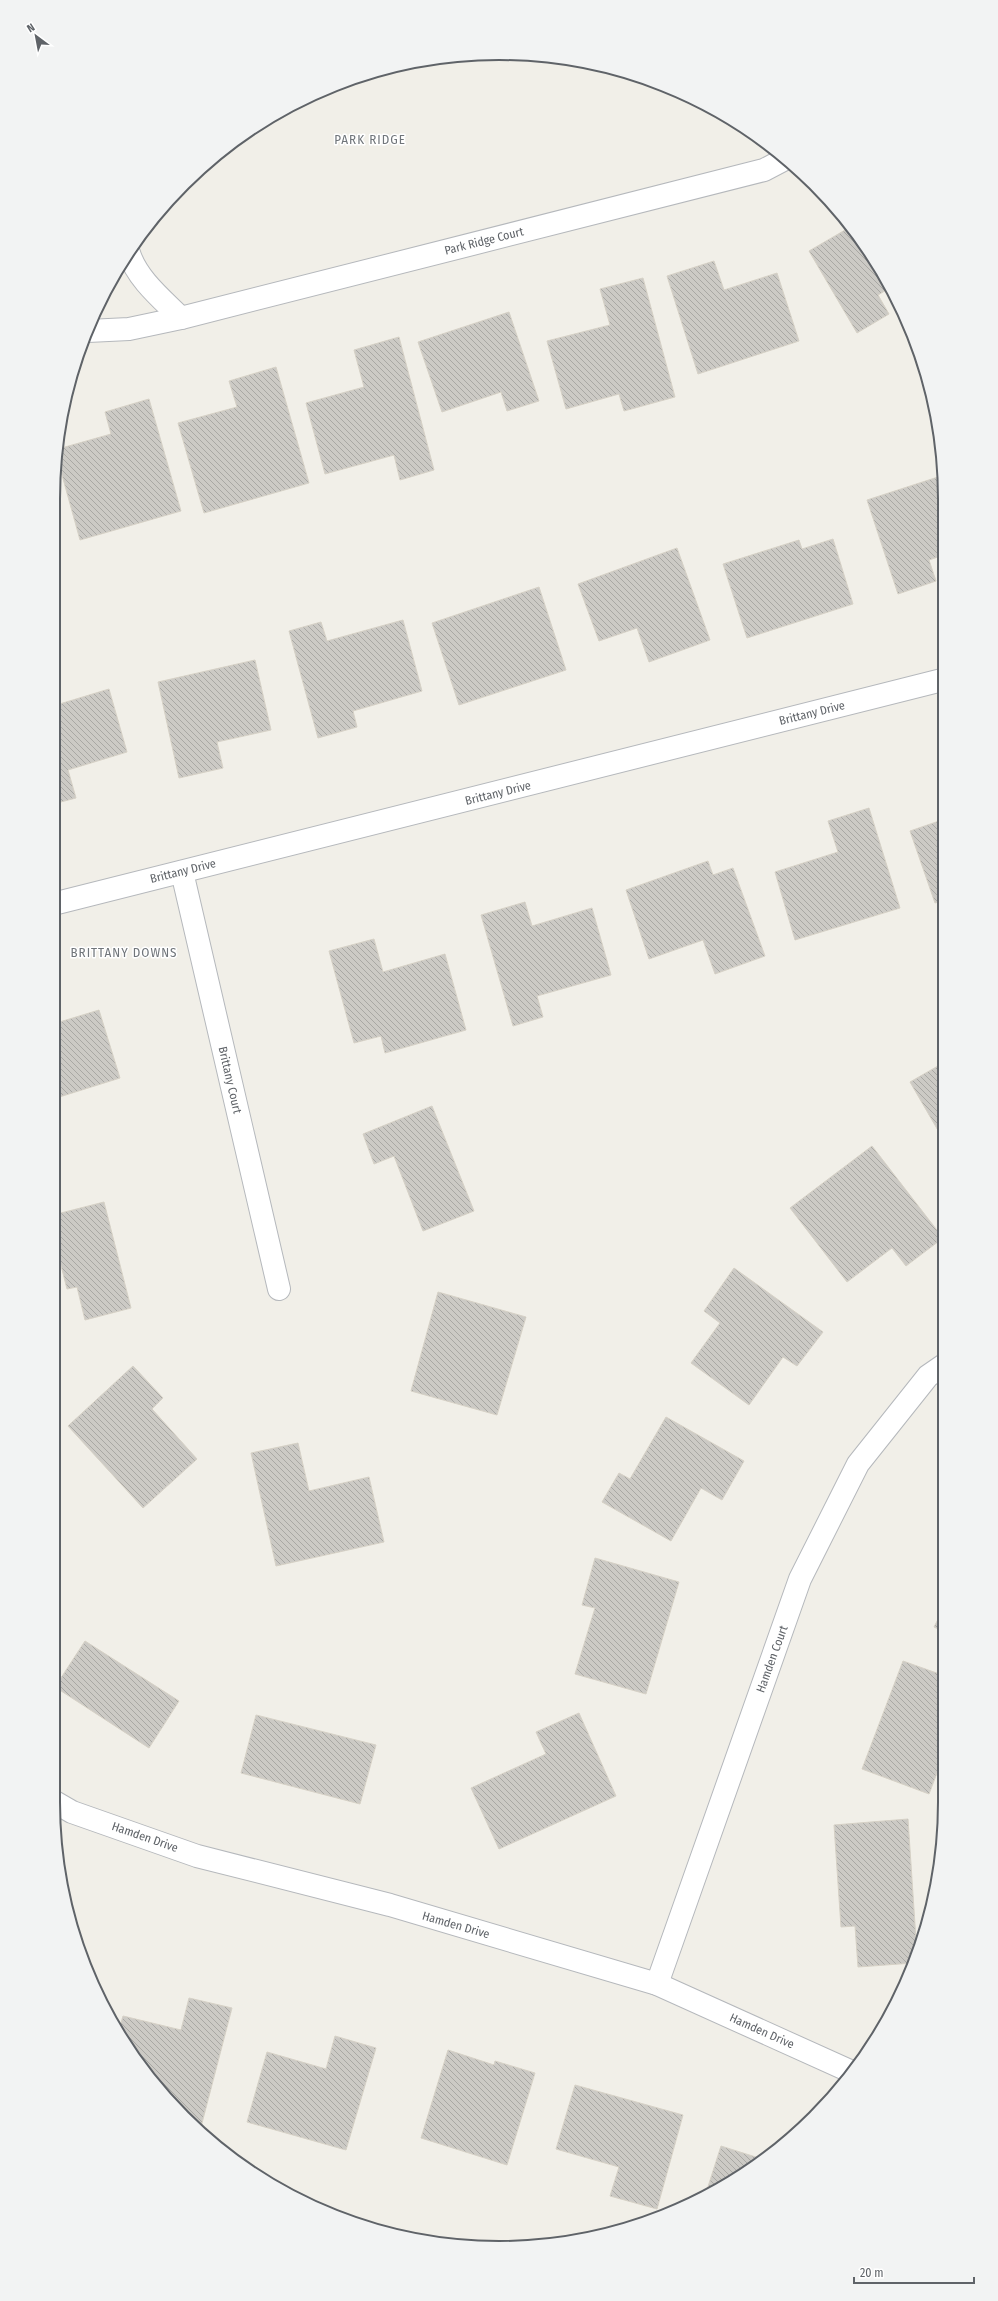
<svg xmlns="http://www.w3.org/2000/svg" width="998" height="2301" font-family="'Fira Sans Condensed',sans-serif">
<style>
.building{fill:url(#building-back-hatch);stroke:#d6d1c6}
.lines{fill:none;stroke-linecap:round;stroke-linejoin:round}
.minor-casing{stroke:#b5b8bc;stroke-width:24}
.minor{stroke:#fff;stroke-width:22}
.labels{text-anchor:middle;stroke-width:3;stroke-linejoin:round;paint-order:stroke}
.street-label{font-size:12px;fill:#5f6368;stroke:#fff}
.neighbourhood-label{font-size:13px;letter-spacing:1px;fill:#70757a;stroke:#fff}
.rim{fill:none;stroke:#5f6368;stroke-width:2}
</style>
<defs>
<pattern id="building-back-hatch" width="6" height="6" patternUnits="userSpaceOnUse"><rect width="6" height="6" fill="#cccac5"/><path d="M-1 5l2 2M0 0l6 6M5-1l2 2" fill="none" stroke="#a9a8a4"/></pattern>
</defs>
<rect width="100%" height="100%" fill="#f1efe8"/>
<g class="building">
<polygon points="852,226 888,289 878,295 889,314 857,333 809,251"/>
<polygon points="714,261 724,290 777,273 799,341 698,374 667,276"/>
<polygon points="643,278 675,397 624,411 619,394 566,409 547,341 610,325 600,289"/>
<polygon points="509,312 539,401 507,411 501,392 442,412 418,342"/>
<polygon points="399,337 434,470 400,480 394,455 325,474 306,403 364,387 354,350"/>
<polygon points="276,367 309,483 204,513 178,423 237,407 229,381"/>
<polygon points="149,399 181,511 80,540 57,457 58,449 111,434 105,412"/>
<polygon points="941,476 941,556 929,560 936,581 898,594 867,500"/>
<polygon points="833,539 853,604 747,638 723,564 799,540 802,549"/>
<polygon points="677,548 710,640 649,662 637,628 599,641 578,584"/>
<polygon points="539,587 566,670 459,705 432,623"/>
<polygon points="403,620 422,691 353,711 357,727 318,738 289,631 321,622 327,641"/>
<polygon points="255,660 271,730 217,742 223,768 179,778 158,682"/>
<polygon points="109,689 127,752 68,770 76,798 53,804 53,706"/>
<polygon points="869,808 900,908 795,940 775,872 838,852 828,821"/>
<polygon points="942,820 942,901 935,903 910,831"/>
<polygon points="708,861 713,875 733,868 765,956 715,974 703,940 649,959 626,890"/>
<polygon points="525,902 532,926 592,908 611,975 537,996 543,1017 513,1026 481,915"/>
<polygon points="374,939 383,972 445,954 466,1030 385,1053 381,1036 354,1043 329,951"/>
<polygon points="99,1010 120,1078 53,1099 53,1024"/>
<polygon points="938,1066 943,1074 943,1139 910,1082"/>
<polygon points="432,1106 474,1211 423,1231 394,1156 374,1164 363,1134"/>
<polygon points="872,1146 943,1238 906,1266 892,1248 847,1282 790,1208"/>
<polygon points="104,1202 131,1308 85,1320 77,1287 67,1289 53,1234 53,1215"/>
<polygon points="734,1268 823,1332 797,1366 783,1357 749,1405 691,1363 720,1323 704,1311"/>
<polygon points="438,1292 526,1317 497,1415 411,1391"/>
<polygon points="133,1366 163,1398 152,1409 197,1459 143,1508 68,1426"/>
<polygon points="666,1417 744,1461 722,1500 701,1488 671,1541 602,1502 619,1473 630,1479"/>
<polygon points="298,1443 309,1491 369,1477 384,1542 276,1566 251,1453"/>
<polygon points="595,1558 679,1582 646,1694 575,1674 595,1608 582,1605"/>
<polygon points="944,1608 945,1632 934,1627"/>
<polygon points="85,1641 179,1701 149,1748 55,1687"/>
<polygon points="903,1661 945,1676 945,1752 929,1794 862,1769"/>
<polygon points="579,1713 616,1796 499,1849 471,1788 546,1754 536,1732"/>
<polygon points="256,1715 376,1745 360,1804 241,1773"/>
<polygon points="908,1819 917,1955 913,1963 858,1967 855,1926 841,1927 834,1825"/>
<polygon points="189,1998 232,2008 201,2127 193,2125 174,2106 175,2101 164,2096 118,2033 123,2016 181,2030"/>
<polygon points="335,2036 376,2048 346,2150 247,2122 267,2052 326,2069"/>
<polygon points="448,2050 494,2065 495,2061 535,2073 507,2165 421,2138"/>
<polygon points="575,2085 683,2115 657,2209 610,2196 619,2167 556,2149"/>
<polygon points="721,2146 762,2159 722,2188 705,2196"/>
</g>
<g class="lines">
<defs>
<g id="minor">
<path d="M129,253C137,279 162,299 181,318"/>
<polyline points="88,331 129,329 181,318 764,170 785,159"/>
<polyline points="182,872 279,1289"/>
<polyline points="53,904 942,680"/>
<polyline points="53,1801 72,1812 197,1856 390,1905 657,1984 852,2072"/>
<polyline points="657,1984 800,1579 858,1464 928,1376 944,1365"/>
</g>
</defs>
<use href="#minor" class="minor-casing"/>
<use href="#minor" class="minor"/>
</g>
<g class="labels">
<g class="street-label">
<text transform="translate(484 241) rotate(-14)" y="4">Park Ridge Court</text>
<text transform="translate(812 713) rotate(-14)" y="4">Brittany Drive</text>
<text transform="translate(498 793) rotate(-14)" y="4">Brittany Drive</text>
<text transform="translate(183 871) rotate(-14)" y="4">Brittany Drive</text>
<text transform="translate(230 1080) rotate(77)" y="4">Brittany Court</text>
<text transform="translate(772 1659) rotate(-70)" y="4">Hamden Court</text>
<text transform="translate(145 1837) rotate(19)" y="4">Hamden Drive</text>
<text transform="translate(456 1925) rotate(16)" y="4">Hamden Drive</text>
<text transform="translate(762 2031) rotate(24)" y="4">Hamden Drive</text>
</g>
<g class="neighbourhood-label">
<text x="370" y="144">PARK RIDGE</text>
<text x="124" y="957">BRITTANY DOWNS</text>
</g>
</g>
<path d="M0 0H998V2301H0ZM499 60H499A439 439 0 0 1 938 499V1802A439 439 0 0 1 499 2241H499A439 439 0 0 1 60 1802V499A439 439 0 0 1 499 60Z" fill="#f2f3f3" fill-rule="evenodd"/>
<path class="rim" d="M499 60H499A439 439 0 0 1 938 499V1802A439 439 0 0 1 499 2241H499A439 439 0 0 1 60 1802V499A439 439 0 0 1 499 60Z"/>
<g transform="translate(36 36) rotate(328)" stroke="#ffffff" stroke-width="3" paint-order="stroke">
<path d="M0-3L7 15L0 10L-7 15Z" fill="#5f6368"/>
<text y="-6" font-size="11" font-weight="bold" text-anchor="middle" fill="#5f6368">N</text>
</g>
<path d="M854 2277v6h120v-6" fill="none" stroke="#5f6368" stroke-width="2"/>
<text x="860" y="2277" font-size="12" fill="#5f6368" stroke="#ffffff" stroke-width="3" paint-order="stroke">20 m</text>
</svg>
